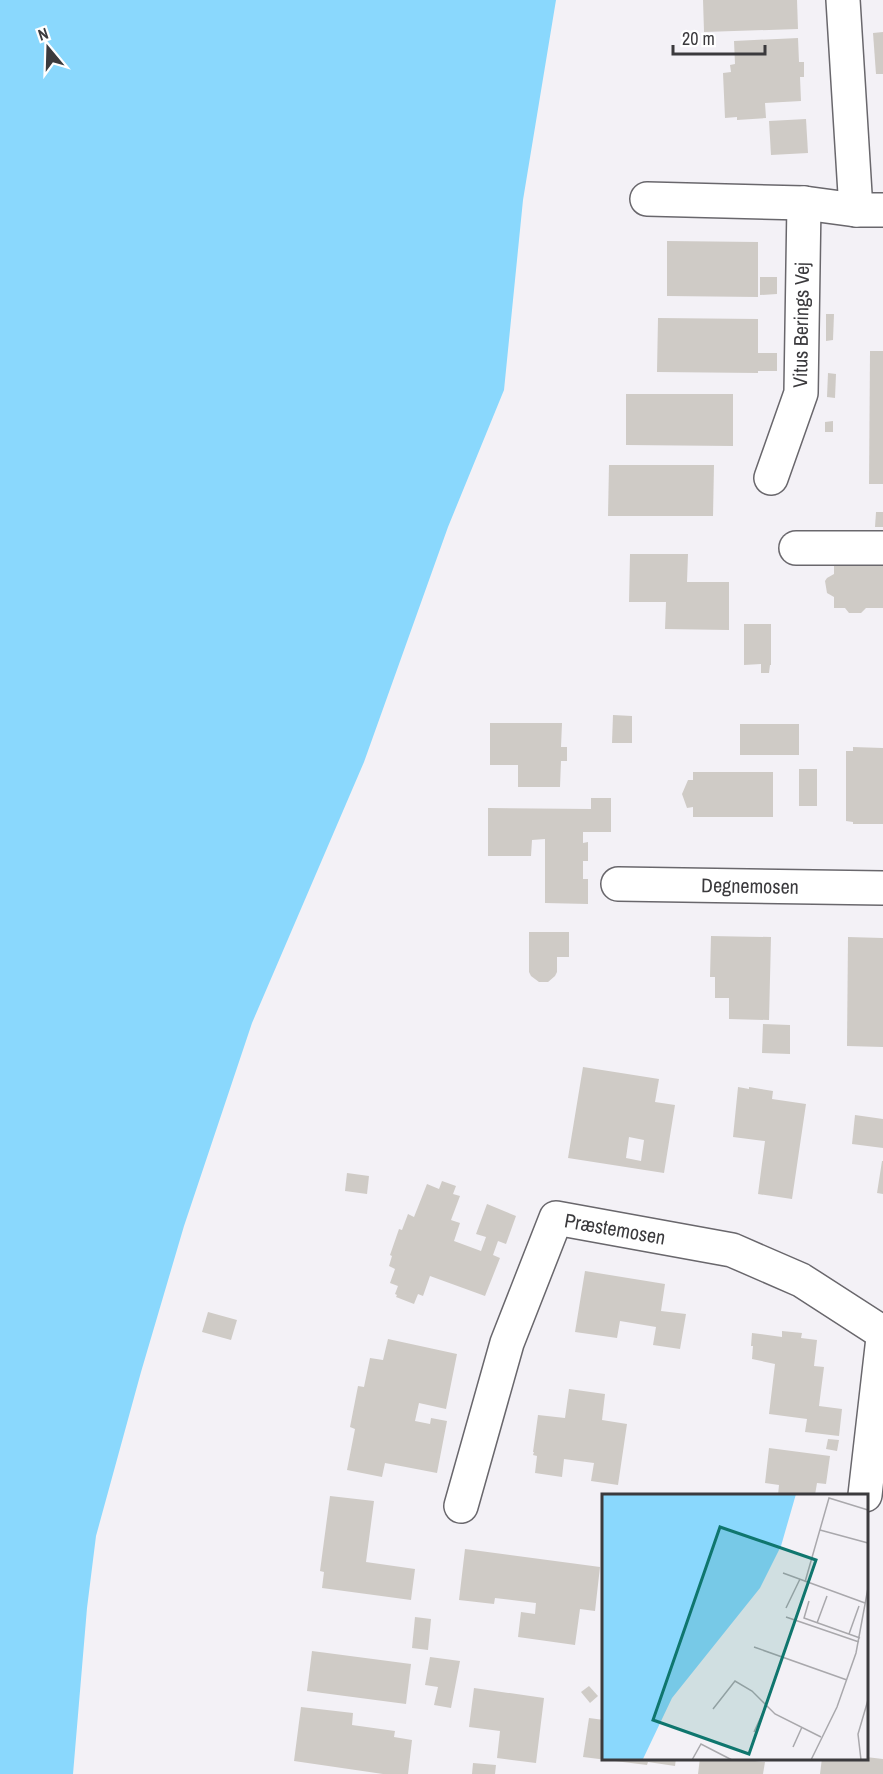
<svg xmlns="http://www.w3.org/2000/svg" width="883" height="1774" font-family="'Archivo Narrow',sans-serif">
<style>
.water{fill:#8ad8fd}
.building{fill:#cfcbc6;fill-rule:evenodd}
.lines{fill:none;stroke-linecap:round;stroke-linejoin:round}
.minor-casing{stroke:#69676c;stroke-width:36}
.minor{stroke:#fff;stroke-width:33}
.labels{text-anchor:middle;stroke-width:5;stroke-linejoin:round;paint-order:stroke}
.street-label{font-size:20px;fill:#3b3a3d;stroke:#fff}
.inset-road{fill:none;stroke:#a9a8ac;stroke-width:1.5}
.view{fill:#0f766e;fill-opacity:0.15;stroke:#0f766e;stroke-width:3}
.inset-edge{fill:none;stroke:#3b3a3d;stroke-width:3}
</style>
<rect width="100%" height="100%" fill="#f3f1f6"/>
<polygon class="water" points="0,0 556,0 523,200 504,390 448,527 364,762 252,1023 184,1226 141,1372 96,1536 87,1608 73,1774 0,1774"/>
<g class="building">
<polygon points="703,0 797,0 798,29 704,32"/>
<polygon points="883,32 883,74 876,74 873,33"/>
<polygon points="798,38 799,62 804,62 804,77 800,77 801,101 765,103 766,118 737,120 737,117 725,118 723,73 731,72 730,65 735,64 734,41"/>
<polygon points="806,119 808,153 771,155 769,121"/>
<polygon points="667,241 758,242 758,297 667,296"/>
<polygon points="760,277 777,277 777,294 760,295"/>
<polygon points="826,314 834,314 833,340 826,341"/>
<polygon points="658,318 758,319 758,353 777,353 777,371 758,371 758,373 657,372"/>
<polygon points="870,351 883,351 883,484 869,484"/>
<polygon points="828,373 836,374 835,398 827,397"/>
<polygon points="626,394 733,394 733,446 626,445"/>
<polygon points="833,421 833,432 825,432 825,422"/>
<polygon points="609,465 714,465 713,516 608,516"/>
<polygon points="876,512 883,512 883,527 875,527"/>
<polygon points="630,554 688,554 687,582 729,582 729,630 665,629 666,602 629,602"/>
<polygon points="834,563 883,564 883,608 866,608 861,613 849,613 845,608 834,608 834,597 827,593 825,581 827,578 834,574"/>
<polygon points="744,624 771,624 771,665 770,665 769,673 761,673 761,664 744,665"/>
<polygon points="613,715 632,716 632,743 612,743"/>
<polygon points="490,723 562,723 561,747 567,747 567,761 561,761 560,787 518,787 518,765 490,765"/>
<rect x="740" y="724" width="59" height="31"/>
<polygon points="853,747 883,748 883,824 853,824 853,822 846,821 846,751 853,751"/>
<rect x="799" y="769" width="18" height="37"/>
<polygon points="693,772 773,772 773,817 693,817 693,807 687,808 682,794 688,780 693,780"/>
<polygon points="591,798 611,798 611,832 583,832 583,843 588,842 588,861 583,861 583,879 588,879 588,904 545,903 545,839 532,840 531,856 488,856 488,808 591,809"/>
<polygon points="529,932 569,932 569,957 557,957 557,972 555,976 548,982 539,982 531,976 529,972"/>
<polygon points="711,936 771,937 769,1020 729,1019 729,998 715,998 715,977 710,977"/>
<polygon points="848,937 883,938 883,1047 847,1046"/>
<polygon points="763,1024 790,1025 790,1054 762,1053"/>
<path d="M583,1067L659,1079L655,1102L675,1105L664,1173L568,1158ZM629,1137L644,1140L641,1161L626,1158Z"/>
<polygon points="738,1087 749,1089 749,1087 773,1091 772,1099 806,1104 792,1199 758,1194 765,1141 733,1137"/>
<polygon points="855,1115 883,1119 883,1148 852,1144"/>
<polygon points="882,1161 883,1161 883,1194 877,1193"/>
<polygon points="347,1173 369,1176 367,1194 345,1191"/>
<polygon points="442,1181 456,1186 453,1194 460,1196 451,1220 460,1223 454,1241 481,1251 486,1237 476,1234 487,1204 516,1216 506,1244 498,1241 493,1255 500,1258 485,1296 430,1276 423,1296 418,1294 414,1304 396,1297 397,1295 395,1294 398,1286 390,1283 395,1269 389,1266 392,1256 390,1255 399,1229 402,1230 408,1214 414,1217 427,1184 439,1189"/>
<polygon points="585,1271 665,1284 661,1311 686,1314 680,1349 653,1345 656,1327 620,1321 617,1338 575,1332"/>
<polygon points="208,1312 237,1320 231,1340 202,1332"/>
<polygon points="782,1331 802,1333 801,1338 817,1340 814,1366 824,1367 819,1406 842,1409 839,1436 805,1432 807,1419 769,1414 775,1364 752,1359 753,1346 751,1346 752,1333 782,1337"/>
<polygon points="388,1339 457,1354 446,1409 419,1403 415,1421 430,1424 431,1418 447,1421 437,1473 385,1463 382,1477 347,1470 355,1429 350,1427 358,1386 364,1387 370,1358 383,1360"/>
<polygon points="569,1389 605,1394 602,1420 627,1424 618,1485 591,1481 594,1463 564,1459 562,1477 535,1473 537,1456 533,1455 534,1452 533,1452 538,1415 565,1418"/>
<polygon points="828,1439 839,1440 837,1451 826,1449"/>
<polygon points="769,1448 830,1456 826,1484 817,1483 815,1495 778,1495 779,1485 765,1483"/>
<polygon points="330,1496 374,1501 366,1562 415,1569 411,1600 322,1588 324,1572 320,1571"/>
<polygon points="465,1549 600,1567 595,1611 580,1609 575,1645 518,1637 521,1612 535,1614 536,1603 495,1598 494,1604 459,1600"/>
<polygon points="415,1617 431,1619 428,1650 412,1648"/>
<polygon points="312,1651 411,1664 406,1704 307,1691"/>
<polygon points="430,1657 460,1661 451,1708 434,1705 438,1687 425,1685"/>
<polygon points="589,1686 598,1696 590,1703 581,1692"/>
<polygon points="474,1688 544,1698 536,1763 497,1758 500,1731 469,1727"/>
<polygon points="301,1707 353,1713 352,1725 395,1731 394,1737 412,1740 408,1774 383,1774 294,1761"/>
<polygon points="589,1718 604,1720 604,1758 676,1758 675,1766 648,1762 647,1765 583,1757"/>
<polygon points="700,1758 728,1758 765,1762 763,1774 698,1774"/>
<polygon points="822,1758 866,1757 883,1759 883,1774 820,1774"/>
<polygon points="473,1763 496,1765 495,1774 472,1774"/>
</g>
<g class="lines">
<defs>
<g id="minor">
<polyline points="843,0 856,210"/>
<polyline points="647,199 804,203 856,210 883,210"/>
<polyline points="771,478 801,393 804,203"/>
<polyline points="796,548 883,548"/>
<polyline points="618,884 883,888"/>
<polyline points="865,1495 883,1338"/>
<polyline points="461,1506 507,1343 556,1218 732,1250 801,1280 883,1333"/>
</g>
</defs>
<use href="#minor" class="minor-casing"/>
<use href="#minor" class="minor"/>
</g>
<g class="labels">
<g class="street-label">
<text transform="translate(801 325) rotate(-89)" y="7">Vitus Berings Vej</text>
<text transform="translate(750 886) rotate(1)" y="7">Degnemosen</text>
<text transform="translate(615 1229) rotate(10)" y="7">Præstemosen</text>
</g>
</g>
<g transform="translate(602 1494)">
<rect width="266" height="266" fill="#f3f1f6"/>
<path d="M0,0H194L179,52L158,94L70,204L41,265H0Z" fill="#8ad8fd"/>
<path class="inset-road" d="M218,36L266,49M181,79L263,109M203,88L227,4L266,16M207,107L202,124L258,144M184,114L198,85M184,123L257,148M215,129L225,102M247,140L257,112M152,153L245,186M111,215L133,187L150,197L173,220L219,243M152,238L164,212M191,253L200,233M90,266L99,250L130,266M209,266L235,213L254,159L266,94M259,266L256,240L266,206"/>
<path class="view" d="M118,33L214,66L147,260L51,226Z"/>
<rect width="266" height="266" class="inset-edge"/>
</g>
<g transform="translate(48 48) rotate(341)" stroke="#ffffff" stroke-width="4.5" paint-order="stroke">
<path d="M0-4.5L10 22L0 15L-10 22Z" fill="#3b3a3d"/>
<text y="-9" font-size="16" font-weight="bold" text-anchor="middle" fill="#3b3a3d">N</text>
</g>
<path d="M673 45v9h92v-9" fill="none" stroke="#3b3a3d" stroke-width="3"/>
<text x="682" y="45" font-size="18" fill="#3b3a3d" stroke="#ffffff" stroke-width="4.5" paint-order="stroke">20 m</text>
</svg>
